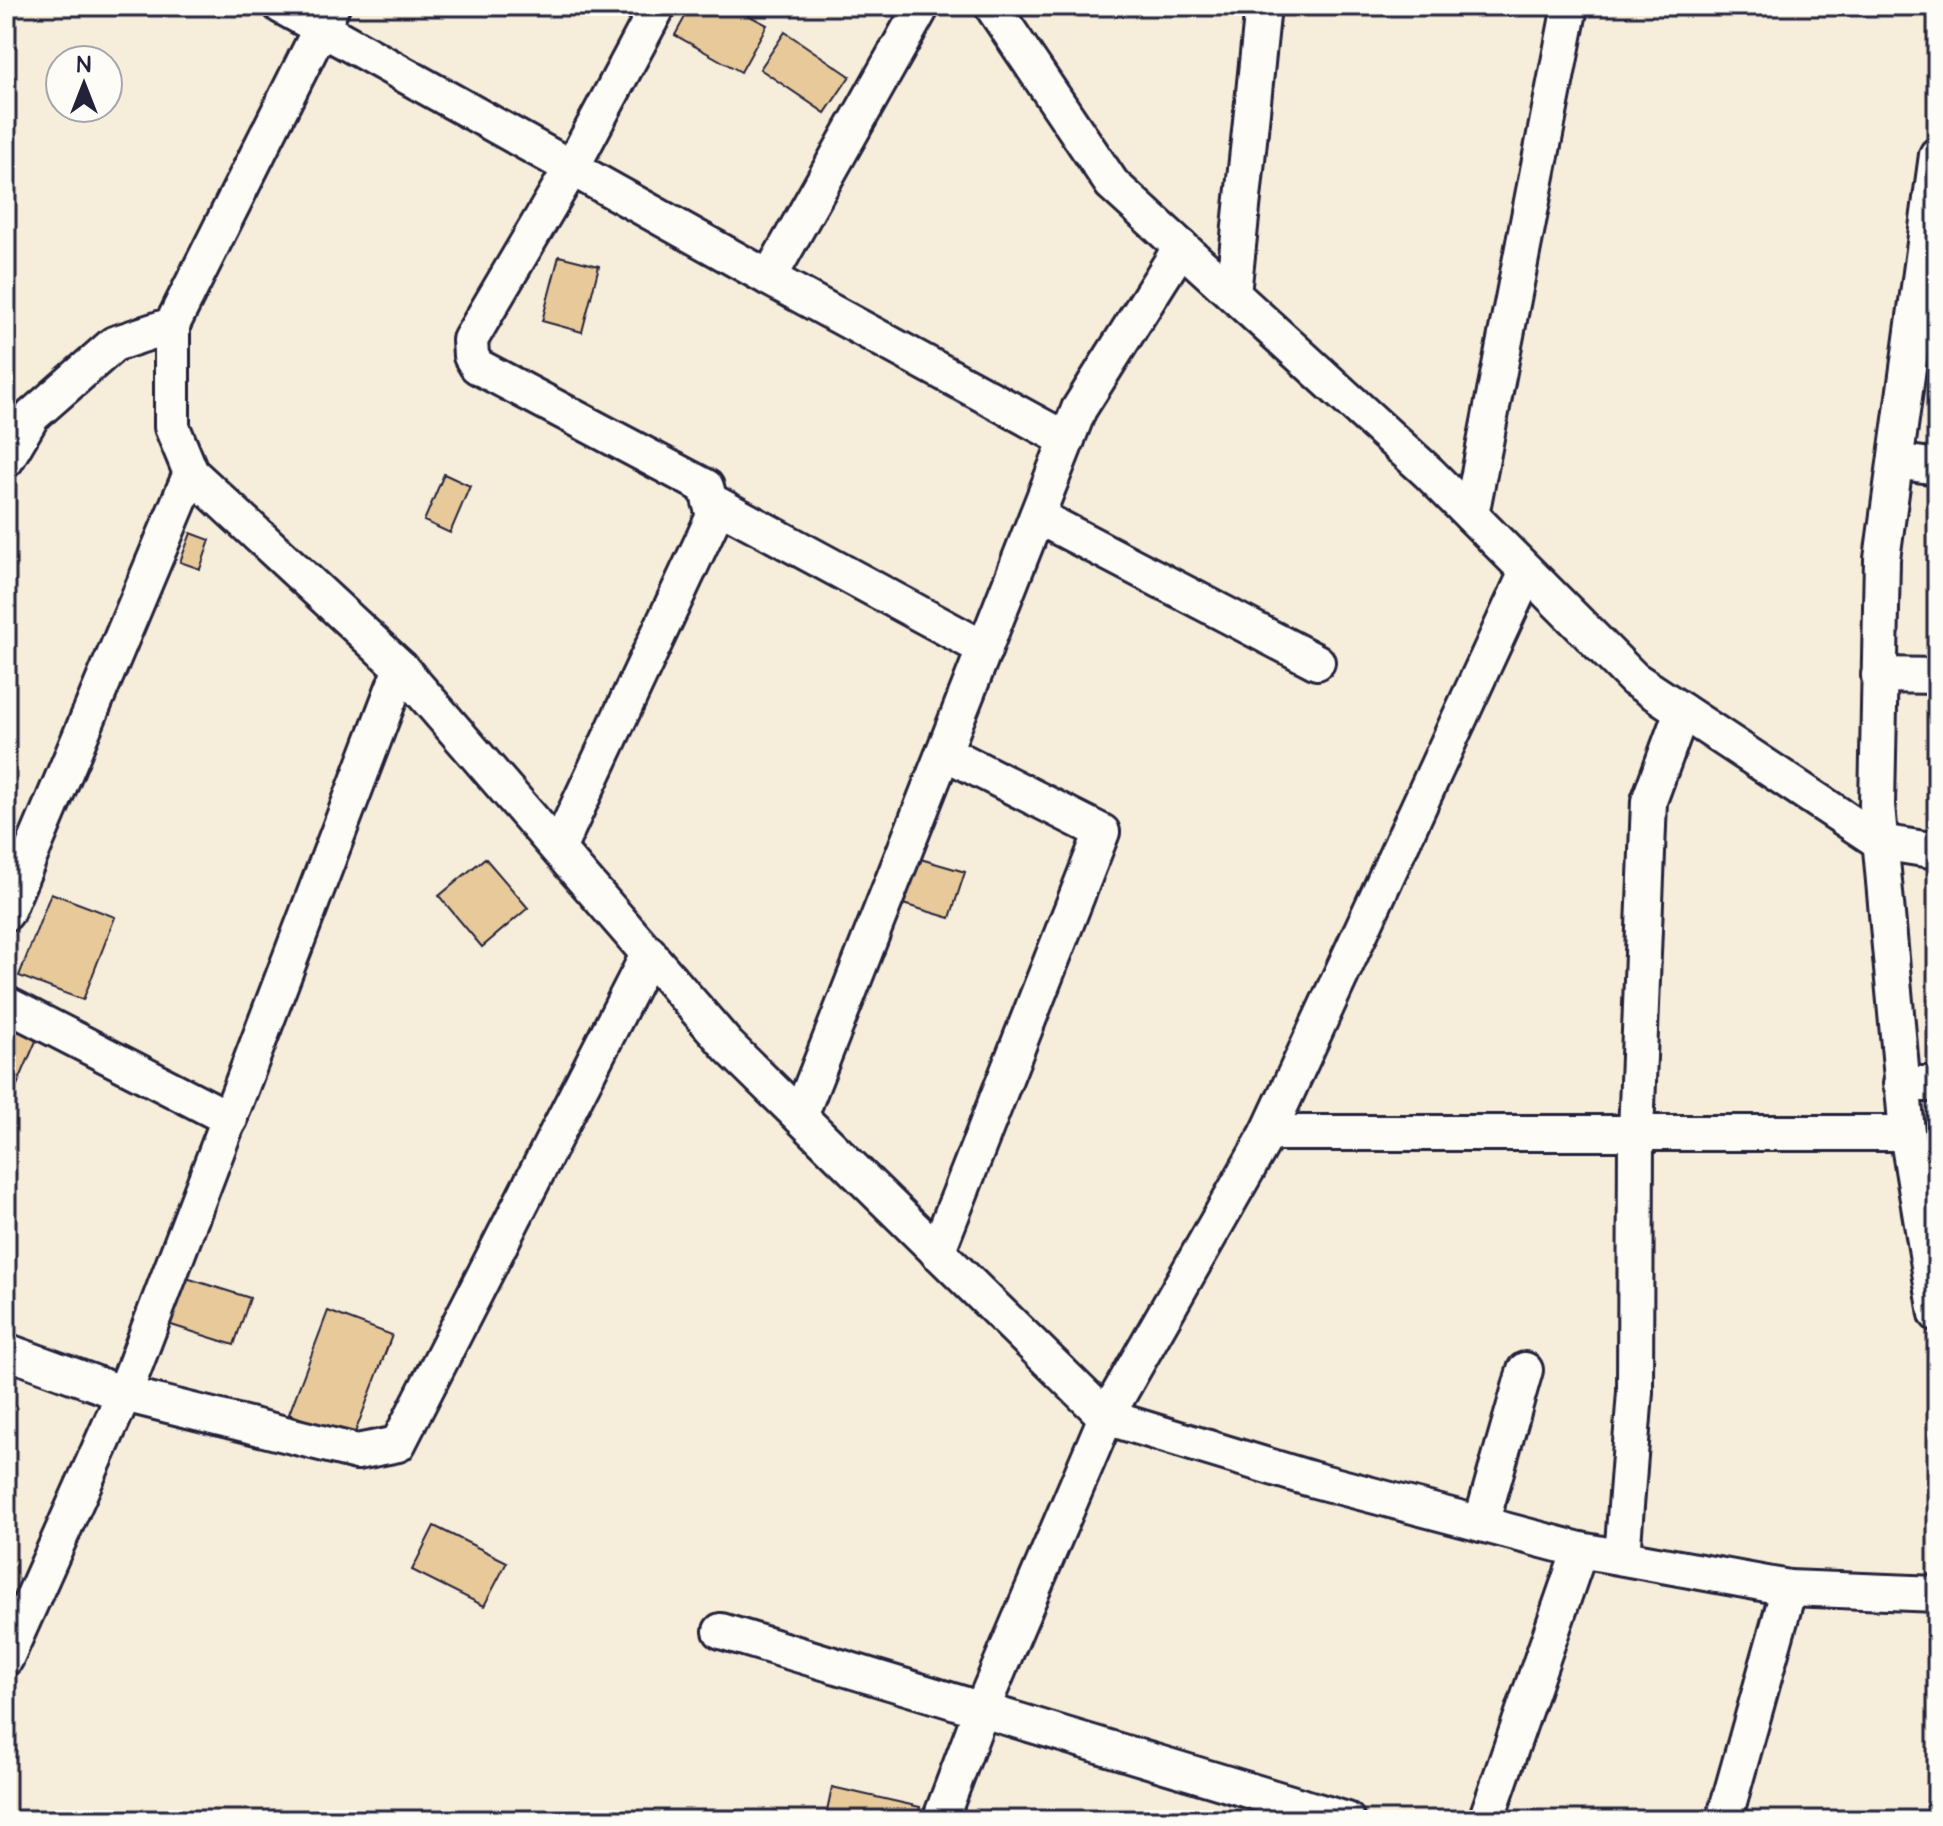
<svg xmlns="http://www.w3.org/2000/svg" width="1943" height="1826" font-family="'Architects Daughter',sans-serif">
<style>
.building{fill:#e8c99a;stroke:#22223b;stroke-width:2}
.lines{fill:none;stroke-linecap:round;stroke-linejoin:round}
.minor-casing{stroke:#22223b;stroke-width:40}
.minor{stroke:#fdfcf7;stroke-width:34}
</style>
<rect width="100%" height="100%" fill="#f7eddb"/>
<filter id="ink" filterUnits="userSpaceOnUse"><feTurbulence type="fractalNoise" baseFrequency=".0125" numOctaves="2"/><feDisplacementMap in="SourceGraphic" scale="16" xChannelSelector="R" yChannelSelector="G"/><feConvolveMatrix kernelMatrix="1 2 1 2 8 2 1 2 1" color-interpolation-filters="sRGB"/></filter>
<g filter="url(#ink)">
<g class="building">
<polygon points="691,6 731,6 767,25 741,72 675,35"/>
<polygon points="785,32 850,76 825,113 760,69"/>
<polygon points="559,256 599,266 582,332 542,321"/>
<polygon points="444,474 470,486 450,533 424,521"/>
<polygon points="191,533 210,540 200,569 180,562"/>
<polygon points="485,858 528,908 482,947 439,896"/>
<polygon points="917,858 965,872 950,918 903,904"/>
<polygon points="51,893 115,917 83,1000 19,976"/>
<polygon points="6,1019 39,1034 15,1090 6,1086"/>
<polygon points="180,1276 250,1298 234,1345 165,1323"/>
<polygon points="328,1311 392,1335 353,1438 289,1414"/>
<polygon points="434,1526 507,1562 484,1606 412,1570"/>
<polygon points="832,1787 920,1807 917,1820 825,1820"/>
</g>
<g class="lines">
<defs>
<g id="minor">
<polyline points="281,6 769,278"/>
<polyline points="332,6 172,325 172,427 191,473 401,668 728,1046 1106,1417 1311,1479 1580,1550 1789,1588 1937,1594"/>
<polyline points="922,6 769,278 1067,440"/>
<polyline points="992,6 1112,184 1429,473 1634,679 1880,842 1937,851"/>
<polyline points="1937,155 1882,559 1877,805 1907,1133 1937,1314"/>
<polyline points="1233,294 1263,6"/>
<polyline points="6,460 32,416 114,344 172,325"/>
<polyline points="1896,461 1937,467"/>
<polyline points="711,501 985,649"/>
<polyline points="1471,515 1570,6"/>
<polyline points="1037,516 1317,662"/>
<polyline points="1879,675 1937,676"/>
<polyline points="558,849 714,516 706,487 477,366 471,356 470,340 572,167 658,6"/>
<polyline points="6,913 191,473"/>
<polyline points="6,1004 230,1119"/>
<polyline points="1901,1084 1937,1084"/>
<polyline points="800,1116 1079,409 1181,247"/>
<polyline points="1268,1133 1907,1133"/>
<polyline points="937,1252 1102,832 944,752"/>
<polyline points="6,1351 124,1394 357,1452 398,1444 649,953"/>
<polyline points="1481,1524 1525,1370"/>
<polyline points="1622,1557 1635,1392 1636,1133 1649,801 1682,711"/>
<polyline points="721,1631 1347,1820"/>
<polyline points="6,1658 124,1394 401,668"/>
<polyline points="940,1820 981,1711 1106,1417 1268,1133 1527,572"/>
<polyline points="1486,1820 1580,1550"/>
<polyline points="1724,1820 1789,1588"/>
</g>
</defs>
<use href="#minor" class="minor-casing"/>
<use href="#minor" class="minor"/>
</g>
</g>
<rect width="1943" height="1826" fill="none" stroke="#fdfcf7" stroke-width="32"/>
<rect x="16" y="16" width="1911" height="1794" fill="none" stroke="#22223b" stroke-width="3" filter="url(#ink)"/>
<g transform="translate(84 84)"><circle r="38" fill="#fdfcf7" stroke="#a5a5ac" stroke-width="2"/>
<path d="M0-6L14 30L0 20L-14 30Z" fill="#22223b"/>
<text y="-12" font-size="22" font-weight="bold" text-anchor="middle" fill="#22223b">N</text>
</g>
</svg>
